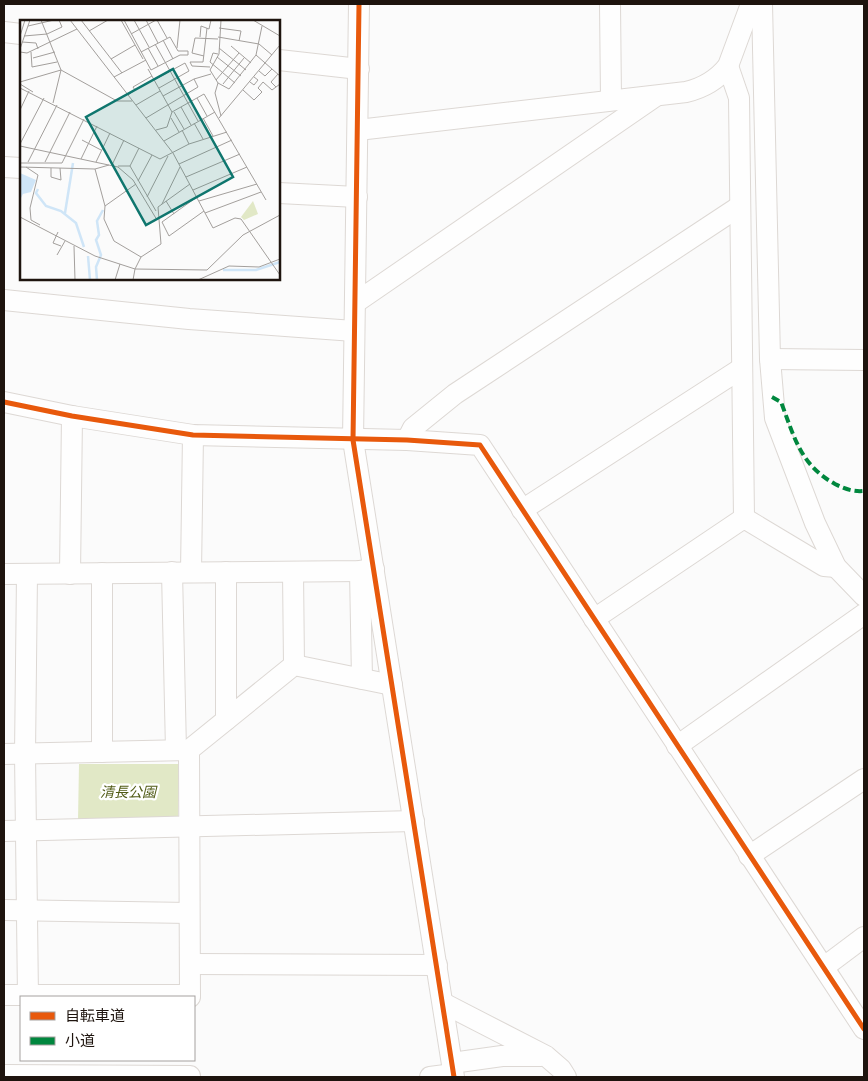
<svg xmlns="http://www.w3.org/2000/svg" width="868" height="1081" font-family="Literata,'Noto Sans JP',serif">
<style>
.green{fill:#e1e8c6}
.lines{fill:none;stroke-linecap:round;stroke-linejoin:round}
.minor-casing{stroke:#ddd8d4;stroke-width:22}
.minor{stroke:#fefefe;stroke-width:20}
.quiet{stroke:#00873e;stroke-width:4;stroke-dasharray:8 4;stroke-linecap:butt}
.cycleway-casing{stroke:#fff;stroke-width:8}
.cycleway{stroke:#e8590c;stroke-width:5}
.labels{text-anchor:middle;stroke-width:4.5;stroke-linejoin:round;paint-order:stroke}
.park-label{font-size:14px;font-style:italic;fill:#515b16;stroke:#fff}
.inset-river{fill:none;stroke:#cfe5f7;stroke-width:2.5}
.inset-road{fill:none;stroke:#a39f9c;stroke-width:1}
.view{fill:#0f766e;fill-opacity:0.15;stroke:#0f766e;stroke-width:2.5}
.inset-edge{fill:none;stroke:#1e140e;stroke-width:2.5}
</style>
<rect width="100%" height="100%" fill="#fbfbfb"/>
<polygon class="green" points="79,764 179,764 178,821 78,820"/>
<g class="lines">
<defs>
<g id="minor">
<polyline points="359,4 353,440 454,1077"/>
<polyline points="610,4 611,100"/>
<polyline points="762,4 770,359 775,418 815,523 836,567 864,596"/>
<polyline points="4,32 21,34"/>
<polyline points="279,60 359,69"/>
<polyline points="728,66 739,98 744,518"/>
<path d="M358,130L686,92C703,88 717,80 728,66L751,4"/>
<polyline points="4,167 21,168"/>
<polyline points="279,193 357,197"/>
<polyline points="4,300 189,319 354,331"/>
<polyline points="355,303 656,96"/>
<polyline points="770,359 864,360"/>
<polyline points="4,402 72,416 193,435 407,440 480,445 864,1029"/>
<polyline points="407,440 413,428 455,394 740,206"/>
<polyline points="522,510 742,368"/>
<polyline points="360,571 362,679"/>
<polyline points="172,572 176,750"/>
<polyline points="191,572 193,435"/>
<polyline points="226,572 226,720"/>
<polyline points="293,572 294,665"/>
<polyline points="102,573 102,752"/>
<polyline points="4,574 360,571 374,569"/>
<polyline points="27,574 25,754 28,997"/>
<polyline points="70,574 72,416"/>
<polyline points="594,619 744,518 824,566 836,567"/>
<polyline points="677,746 864,614"/>
<polyline points="189,750 190,997"/>
<polyline points="4,754 189,750 294,665 392,685"/>
<polyline points="4,831 414,821"/>
<polyline points="749,856 864,779"/>
<polyline points="4,910 189,913"/>
<polyline points="190,964 437,965"/>
<polyline points="824,967 864,937"/>
<polyline points="4,995 190,995"/>
<polyline points="443,1003 546,1056 561,1069 566,1077"/>
<polyline points="452,1063 502,1056 541,1056"/>
<polyline points="4,1075 190,1076"/>
<polyline points="430,1077 453,1074"/>
</g>
</defs>
<use href="#minor" class="minor-casing"/>
<use href="#minor" class="minor"/>
<path class="quiet" d="M772,397L781,402C794,436 800,465 835,484C845,489 853,492 864,491"/>
<defs>
<g id="cycleway">
<polyline points="359,4 353,440 454,1077"/>
<polyline points="4,402 72,416 193,435 407,440 480,445 864,1029"/>
</g>
</defs>
<use href="#cycleway" class="cycleway-casing"/>
<use href="#cycleway" class="cycleway"/>
</g>
<g class="labels">
<g class="park-label">
<text x="128" y="797">清長公園</text>
</g>
</g>
<g transform="translate(20 20)">
<rect width="260" height="260" fill="#fbfbfb"/>
<path d="M233,181L238,194L224,200L221,197Z" fill="#e1e8c6"/>
<path d="M0,153L16,160L11,172L3,174L0,180Z" fill="#cfe5f7"/>
<path class="inset-river" d="M18,169L16,173L26,186L41,191L56,203L64,227M45,193L53,143M68,236L70,260M203,250H236L260,242M77,260L76,247L81,235L76,220L79,215L77,201L83,190"/>
<path class="inset-road" d="M21,0L41,50L33,83M50,0L153,133L193,208L215,198L221,199L260,255M61,0L102,53M101,0L123,39M104,0L131,50L160,35H168V31H158M114,0L129,27M126,0L138,23M137,0L147,18M201,0L199,34L190,50L198,63L209,69L236,35L242,6M233,0L260,16M8,6L34,0M187,8L183,42H170L172,46L190,47M199,8L221,11L219,21M69,11L88,0M111,14L136,0M0,16L5,0M4,16L27,14L42,7L39,0M180,17L181,6L189,9L191,0M198,17L239,24L252,35M143,20L153,39M2,22L16,23L18,29M135,24L178,101M211,26L231,43M128,28L138,46M157,28L160,0M199,28L226,50M0,29L10,0M0,32L7,33L57,9M11,32L12,47L37,42M121,32L150,17L158,31M198,34L193,33L190,42L215,63M236,35L260,56M184,36L172,33L175,18L198,19M197,37L221,56M13,38L35,32M91,39L115,25M128,49L152,92M239,51L245,56L252,49M94,57L126,40M174,59L191,54M134,60L165,43L169,51L139,68M196,60L219,33M0,62L41,50L97,81H112M230,62L234,65L238,60L234,57M198,63L195,73L201,96M0,64L13,72M203,64L224,38M256,67L251,62L258,54M0,68L140,139L169,124L207,112M223,70L234,80L242,72L238,68L243,62L252,70L260,64M108,75L115,70L113,67L132,56M177,78L187,96M116,85L140,71M161,87L171,105M0,90L9,71M154,92L164,109M126,98L178,67L174,59L143,76M151,98L159,112M183,98L193,116M199,98L260,25M174,103L183,119M136,110L147,107L152,92L184,74L246,180M162,110L169,124M62,120L81,130M144,121L195,92M0,124L24,78M0,126L98,147L113,160L137,200M61,139L77,106M8,142L37,85M25,142L50,92M76,142L90,113M0,143H42L64,99M159,144L212,120M92,145L104,120M98,146H110L119,128M110,146L136,191M0,147L75,149L89,145M6,147L18,155L10,188L11,200L20,205M31,148V157L41,160L40,148M75,149L85,186L84,199L94,221L121,237M166,157L220,134M118,161L132,135M173,170L227,147M127,177L148,136M177,177L142,202L149,216L184,191M146,181L154,194M179,181L237,164M142,184L160,147M85,186L116,164M185,193L241,172M0,197L75,236L115,249L121,237L141,224L138,187L170,164M38,212L33,223L41,226M54,226L55,260M37,235L45,221M95,260L100,244M113,260L115,249L187,250L223,215L260,195M178,260L209,246L239,247L260,239"/>
<path class="view" d="M153,49L213,157L126,205L66,97Z"/>
<rect width="260" height="260" class="inset-edge"/>
</g>
<rect width="868" height="1081" fill="none" stroke="#1e140e" stroke-width="10"/>
<rect x="20" y="996" width="175" height="65" fill="#ffffff" stroke="#a5a19f"/>
<rect x="30" y="1012" width="25" height="8" fill="#e8590c" stroke="#a5a19f"/>
<text x="65" y="1021" font-size="15" fill="#1e140e">自転車道</text>
<rect x="30" y="1037" width="25" height="8" fill="#00873e" stroke="#a5a19f"/>
<text x="65" y="1046" font-size="15" fill="#1e140e">小道</text>
</svg>
